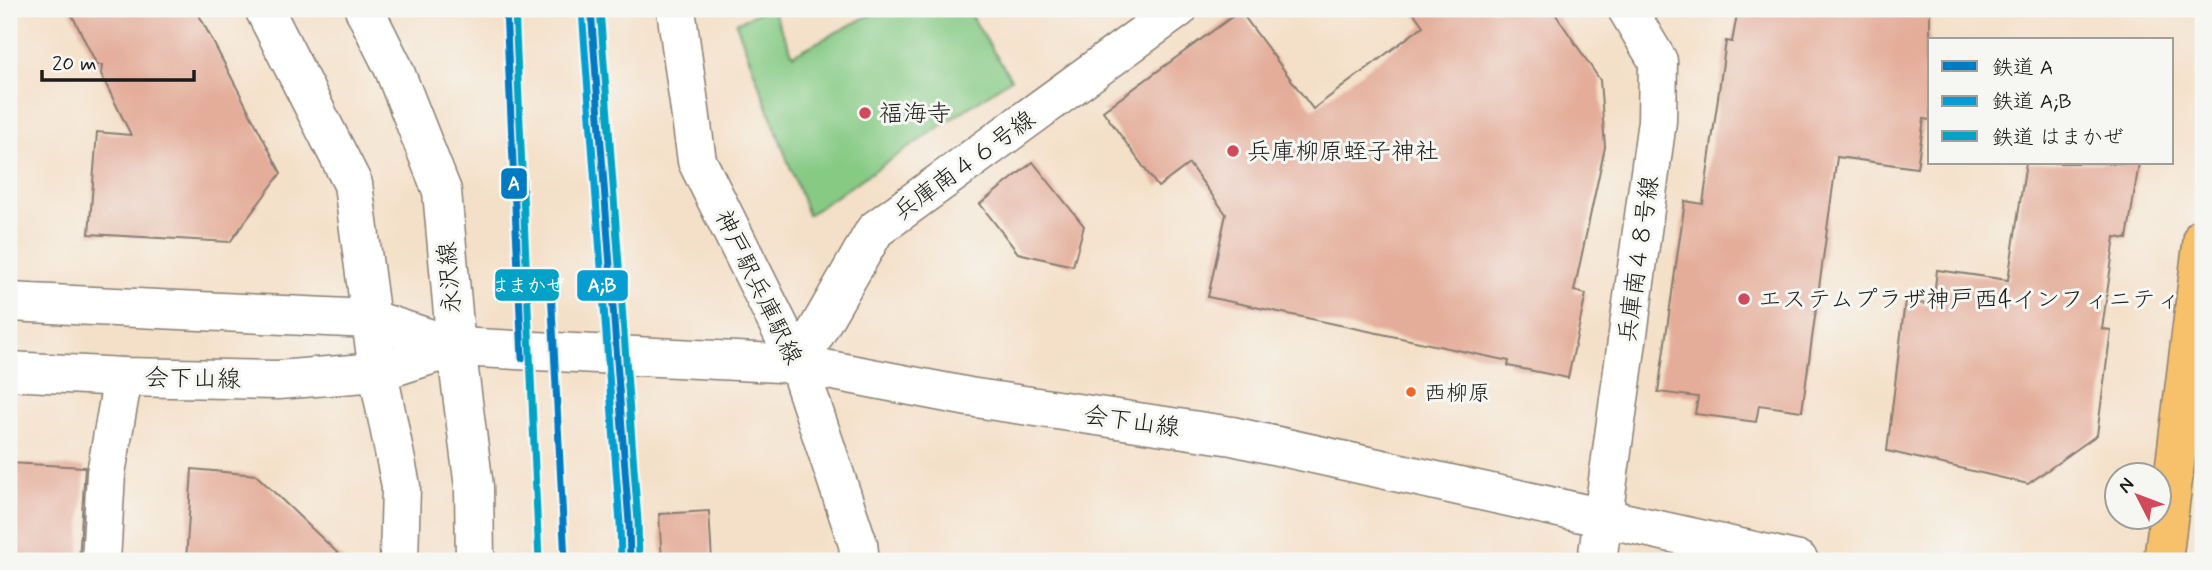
<svg xmlns="http://www.w3.org/2000/svg" width="2212" height="570" font-family="Mynerve,'Klee One',sans-serif">
<style>
.green{fill:#86ca84;stroke:#517350;stroke-width:2}
.building{fill:#e4ad9a}
.lines{fill:none;stroke-linecap:round;stroke-linejoin:round}
.minor-casing{stroke:#887e72;stroke-width:41}
.tertiary-casing{stroke:#887e72;stroke-width:41}
.trunk-casing{stroke:#887e72;stroke-width:41}
.minor{stroke:#fff;stroke-width:38}
.tertiary{stroke:#fff;stroke-width:38}
.trunk{stroke:#f6c16b;stroke-width:38}
.rail-1-casing{stroke:#f6f6f2;stroke-width:12}
.rail-2-casing{stroke:#f6f6f2;stroke-width:12}
.rail-3-casing{stroke:#f6f6f2;stroke-width:12}
.rail-1{stroke:#007ac2;stroke-width:7}
.rail-2{stroke:#069ed2;stroke-width:7}
.rail-3{stroke:#01a2c5;stroke-width:7}
.poi-dot{fill:#d1495b;stroke:#f6f6f2;stroke-width:2.5}
.bus-dot{fill:#f26522;stroke:#f6f6f2;stroke-width:2.5}
.labels{text-anchor:middle;stroke-width:6;stroke-linejoin:round;paint-order:stroke}
.bus-label{font-size:22px;fill:#1c1c1c;stroke:#f6f6f2;text-anchor:start}
.poi-label{font-size:24px;fill:#1c1c1c;stroke:#f6f6f2;text-anchor:start}
.street-label{font-size:24px;fill:#1c1c1c;stroke:#f6f6f2}
.line-badge{stroke:#f6f6f2;stroke-width:2.5}
.badge-label{font-size:19px;text-anchor:middle;font-weight:bold;fill:#fff}
</style>
<rect width="100%" height="100%" fill="#f6f6f2"/>
<filter id="ink" filterUnits="userSpaceOnUse"><feTurbulence type="fractalNoise" baseFrequency=".0143" numOctaves="2"/><feDisplacementMap in="SourceGraphic" scale="14" xChannelSelector="R" yChannelSelector="G"/><feConvolveMatrix kernelMatrix="1 2 1 2 8 2 1 2 1" color-interpolation-filters="sRGB"/></filter>
<filter id="wash" filterUnits="userSpaceOnUse"><feTurbulence type="fractalNoise" baseFrequency=".00686" numOctaves="4" result="noise"/><feDisplacementMap in="SourceGraphic" scale="28" xChannelSelector="R" yChannelSelector="G"/><feGaussianBlur stdDeviation="1.57" result="paint"/><feColorMatrix in="noise" values="0 0 0 0 0 0 0 0 0 0 0 0 0 0 0 0 0 1.4 0 .05"/><feComposite in="paint" operator="in"/></filter>
<g filter="url(#wash)">
<rect width="100%" height="100%" fill="#f4e0c8"/>
<polygon class="green" points="766,9 772,9 793,55 881,9 967,9 1011,79 808,215 736,23"/>
<g id="blocks">
<g class="building">
<polygon points="69,9 196,9 281,173 230,242 89,234 97,132 131,135 101,74 102,65 97,65"/>
<polygon points="1411,9 1552,9 1600,80 1605,147 1574,291 1586,294 1568,378 1508,366 1509,361 1208,297 1226,214 1189,164 1158,187 1103,111 1240,11 1313,109 1423,26"/>
<polygon points="1738,9 1930,9 1930,120 1924,119 1917,168 1837,157 1802,411 1759,405 1756,422 1695,414 1698,397 1658,392 1685,201 1703,204 1726,41 1732,42"/>
<polygon points="1033,162 1084,226 1073,266 1018,253 980,204"/>
<polygon points="2026,163 2139,163 2127,239 2115,237 2102,329 2111,330 2097,435 2028,484 1887,451 1905,301 1933,305 1937,270 2008,280"/>
<polygon points="9,463 85,467 79,561 9,561"/>
<polygon points="192,469 256,475 346,561 186,561"/>
<polygon points="709,511 712,561 662,561 659,514"/>
</g>
</g>
</g>
<g filter="url(#ink)">
<use href="#blocks" fill-opacity="0" stroke="#887e72" stroke-width="2"/>
<g class="lines">
<defs>
<g id="minor">
<polyline points="676,9 697,161 798,364"/>
<polyline points="798,364 875,230 1178,9"/>
<polyline points="101,561 106,473 123,377"/>
<polyline points="1597,561 1657,121 1658,61 1627,9"/>
</g>
<g id="tertiary">
<polyline points="264,9 353,184 378,372 401,486 399,561"/>
<polyline points="364,9 393,67 442,191 456,347 474,487 475,561"/>
<polyline points="9,302 370,319 456,347 798,364 969,397 1232,436 1799,561"/>
<polyline points="798,364 858,544 860,561"/>
<polyline points="9,371 123,377 278,380 378,372 456,347"/>
</g>
<polyline id="trunk" points="2163,561 2203,237"/>
</defs>
<use href="#minor" class="minor-casing"/>
<use href="#tertiary" class="tertiary-casing"/>
<use href="#trunk" class="trunk-casing"/>
<use href="#minor" class="minor"/>
<use href="#tertiary" class="tertiary"/>
<use href="#trunk" class="trunk"/>
<defs>
<g id="rail-1">
<polyline points="506,9 522,358"/>
<polyline points="591,9 629,523 630,561"/>
<polyline points="551,289 565,561"/>
</g>
<polyline id="rail-2" points="582,10 620,523 621,561"/>
<g id="rail-3">
<polyline points="515,9 539,561"/>
<polyline points="600,9 638,522 639,561"/>
</g>
</defs>
<use href="#rail-1" class="rail-1-casing"/>
<use href="#rail-2" class="rail-2-casing"/>
<use href="#rail-3" class="rail-3-casing"/>
<use href="#rail-1" class="rail-1"/>
<use href="#rail-2" class="rail-2"/>
<use href="#rail-3" class="rail-3"/>
</g>
</g>
<g class="poi-dot">
<circle cx="865" cy="113" r="7"/>
<circle cx="1233" cy="151" r="7"/>
<circle cx="1744" cy="299" r="7"/>
</g>
<circle class="bus-dot" cx="1411" cy="392" r="6"/>
<g class="labels">
<g class="bus-label">
<text x="1424" y="400">西柳原</text>
</g>
<g class="poi-label">
<text x="879" y="121">福海寺</text>
<text x="1247" y="159">兵庫柳原蛭子神社</text>
<text x="1758" y="307">エステムプラザ神戸西4インフィニティ</text>
</g>
<g class="street-label">
<text transform="translate(964 165) rotate(-36)" y="8">兵庫南４６号線</text>
<text transform="translate(1638 259) rotate(-82)" y="8">兵庫南４８号線</text>
<text transform="translate(449 278) rotate(-95)" y="8">永沢線</text>
<text transform="translate(759 287) rotate(64)" y="8">神戸駅兵庫駅線</text>
<text transform="translate(193 378) rotate(1)" y="8">会下山線</text>
<text transform="translate(1132 421) rotate(8)" y="8">会下山線</text>
</g>
</g>
<g class="line-badge">
<rect x="500" y="167" width="28" height="33" rx="7" fill="#007ac2"/>
<rect x="494" y="268" width="66" height="34" rx="7" fill="#01a2c5"/>
<rect x="576" y="269" width="53" height="33" rx="7" fill="#069ed2"/>
</g>
<g class="badge-label">
<text x="514" y="190">A</text>
<text x="527" y="292">はまかぜ</text>
<text x="602" y="292">A;B</text>
</g>
<rect width="2212" height="570" fill="none" stroke="#f6f6f2" stroke-width="35"/>
<rect x="1928" y="38" width="245" height="126" fill="#f6f6f2" stroke="#9f9f9c" stroke-width="2"/>
<rect x="1942" y="61" width="35" height="10" fill="#007ac2" stroke="#9f9f9c" stroke-width="2"/>
<text x="1992" y="74" font-size="21" fill="#1c1c1c">鉄道 A</text>
<rect x="1942" y="96" width="35" height="10" fill="#069ed2" stroke="#9f9f9c" stroke-width="2"/>
<text x="1992" y="108" font-size="21" fill="#1c1c1c">鉄道 A;B</text>
<rect x="1942" y="131" width="35" height="10" fill="#01a2c5" stroke="#9f9f9c" stroke-width="2"/>
<text x="1992" y="144" font-size="21" fill="#1c1c1c">鉄道 はまかぜ</text>
<g transform="translate(2138 496) rotate(312)"><circle r="33" fill="#f6f6f2" stroke="#9f9f9c" stroke-width="2"/>
<path d="M0-5L12 26L0 18L-12 26Z" fill="#d1495b"/>
<text y="-10" font-size="19" font-weight="bold" text-anchor="middle" fill="#1c1c1c">N</text>
</g>
<path d="M42 70v10h152v-10" fill="none" stroke="#1c1c1c" stroke-width="3.5"/>
<text x="52" y="70" font-size="21" fill="#1c1c1c" stroke="#f6f6f2" stroke-width="5" paint-order="stroke">20 m</text>
</svg>
